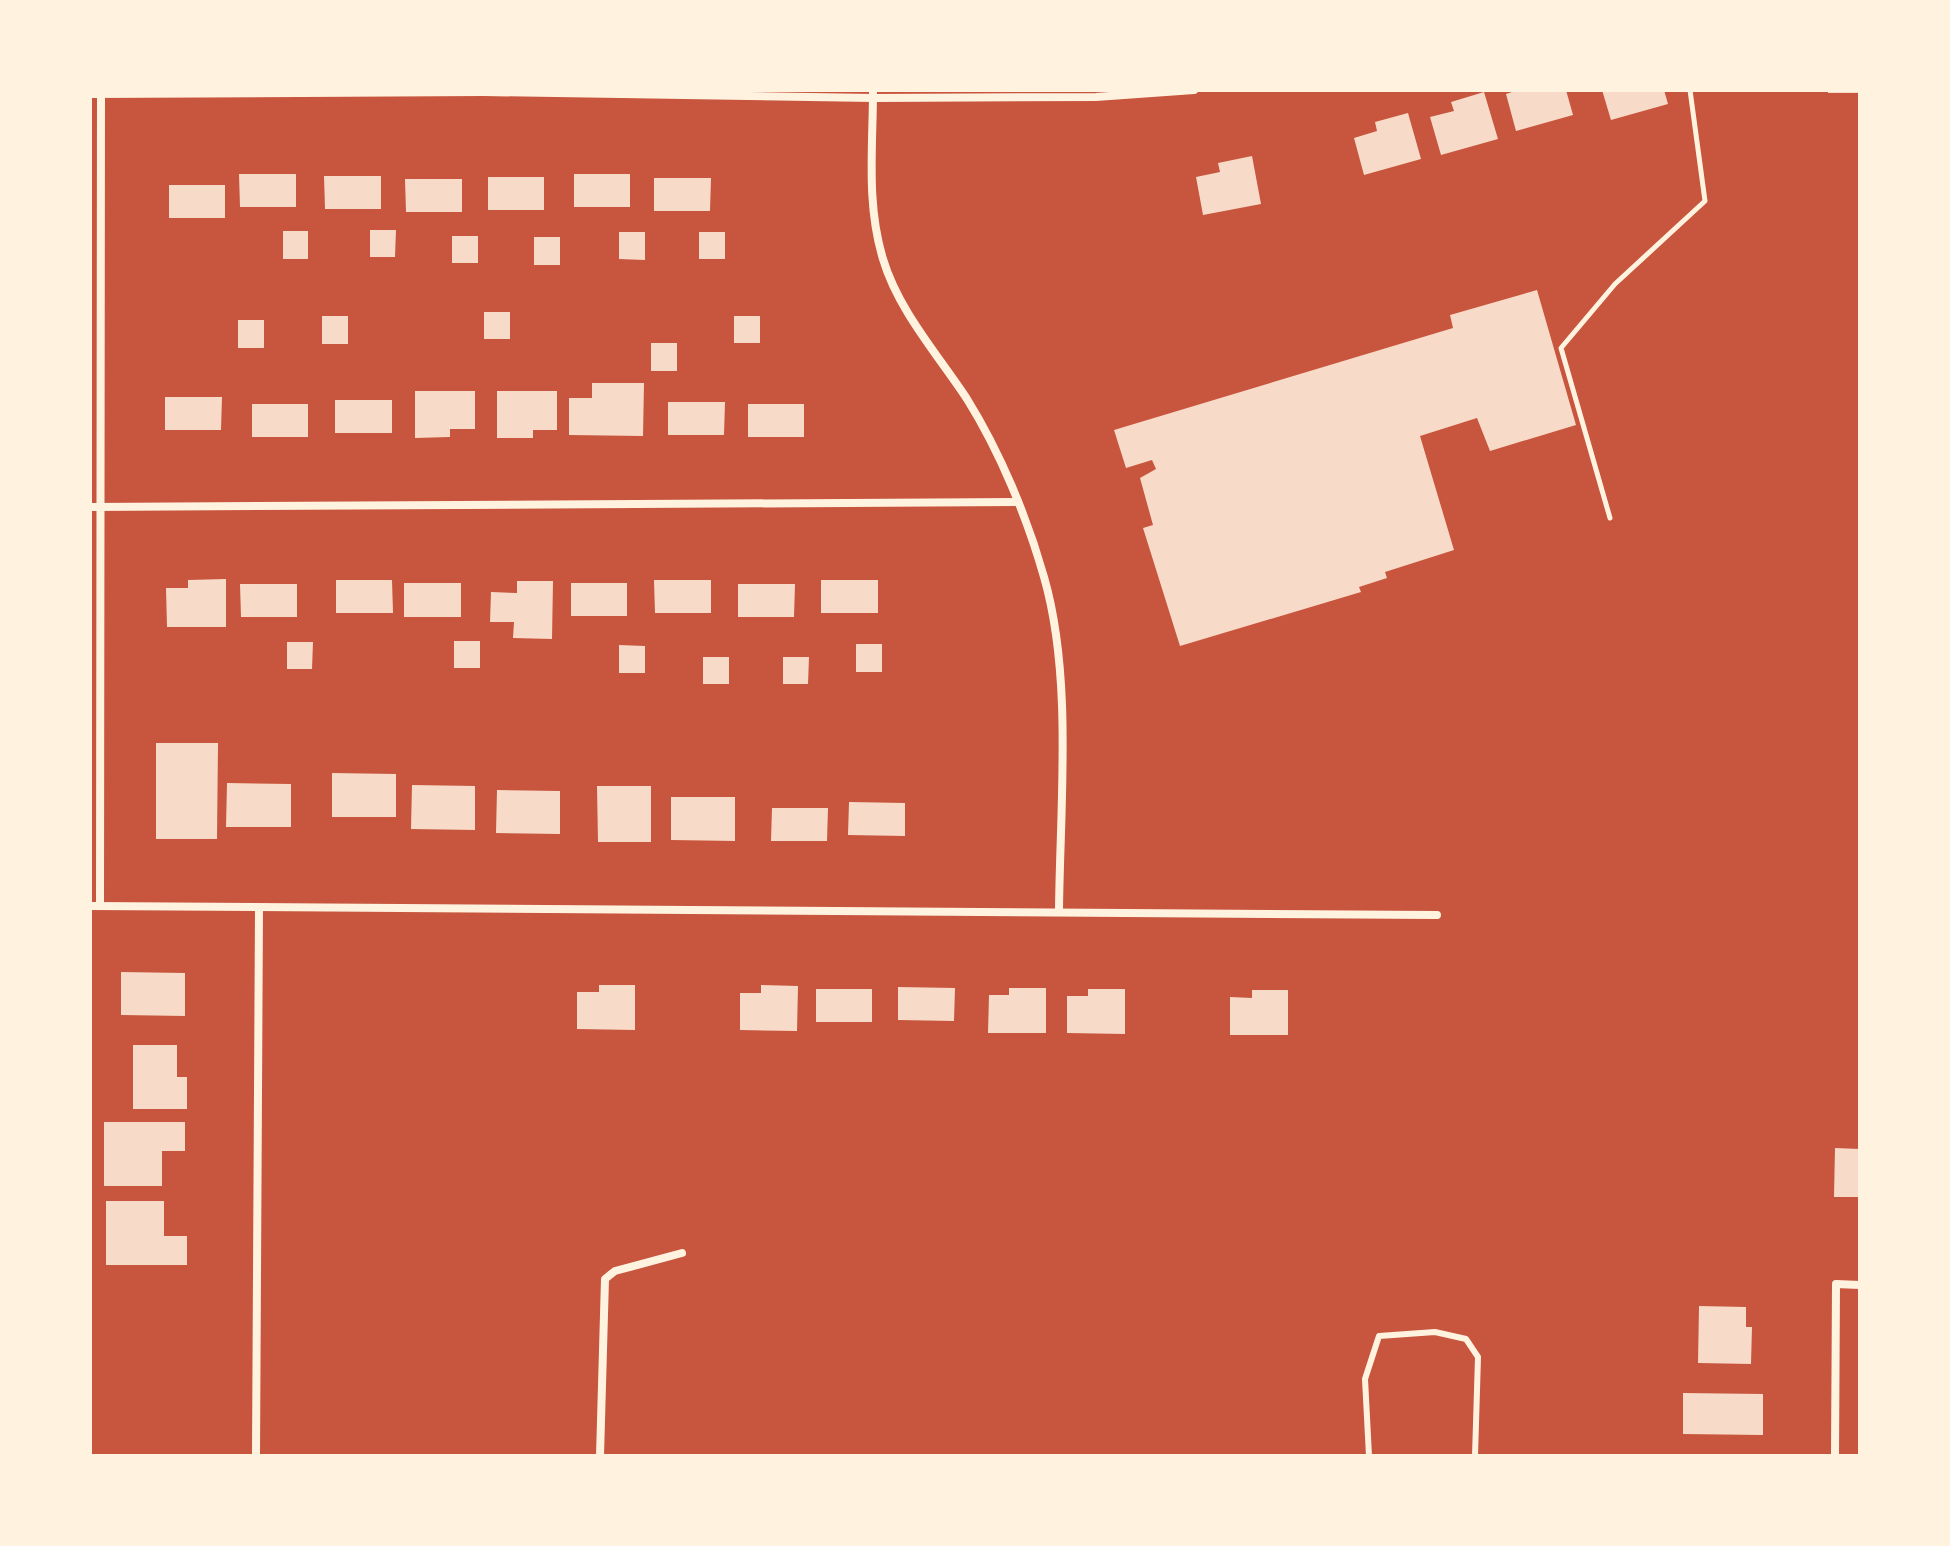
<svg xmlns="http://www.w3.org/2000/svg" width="1950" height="1546" font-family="'PT Sans Narrow',sans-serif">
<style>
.building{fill:#f7dbc8}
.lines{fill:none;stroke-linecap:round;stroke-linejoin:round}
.path{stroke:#fff3e0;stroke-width:5}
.service{stroke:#fff3e0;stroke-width:6}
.minor{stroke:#fff3e0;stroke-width:8}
</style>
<rect width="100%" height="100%" fill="#c8553d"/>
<g class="building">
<polygon points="1518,90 1566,90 1573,115 1516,131 1506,94"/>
<polygon points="1602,90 1664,90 1668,104 1611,120"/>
<rect x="1828" y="90" width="32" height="3"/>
<polygon points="1484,92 1498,139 1441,155 1430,117 1454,111 1451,102"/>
<polygon points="1408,113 1421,159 1364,175 1354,138 1377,131 1375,122"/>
<polygon points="1252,156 1261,204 1203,215 1196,177 1220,172 1218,163"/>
<polygon points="239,174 296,174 296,207 240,207"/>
<rect x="574" y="174" width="56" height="33"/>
<polygon points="324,176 381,176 381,209 325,209"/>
<rect x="488" y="177" width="56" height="33"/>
<polygon points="654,178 711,178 710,211 654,211"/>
<polygon points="405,179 462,179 462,212 406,212"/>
<rect x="169" y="185" width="56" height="33"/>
<polygon points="370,230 396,230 395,257 370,257"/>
<rect x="283" y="231" width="25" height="28"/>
<polygon points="619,232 645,232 645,260 619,259"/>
<rect x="699" y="232" width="26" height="27"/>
<rect x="452" y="236" width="26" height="27"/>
<rect x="534" y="237" width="26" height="28"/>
<polygon points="1537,290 1576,425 1490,451 1477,418 1420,436 1454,550 1385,572 1387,578 1359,587 1361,592 1180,646 1143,528 1153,525 1140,478 1156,469 1152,460 1126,468 1114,430 1453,328 1450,315"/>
<rect x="484" y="312" width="26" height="27"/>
<rect x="322" y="316" width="26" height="28"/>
<rect x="734" y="316" width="26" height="27"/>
<rect x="238" y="320" width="26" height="28"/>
<rect x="651" y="343" width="26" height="28"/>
<polygon points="592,383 644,383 643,436 569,435 569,398 592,398"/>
<polygon points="415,391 475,391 475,429 450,429 450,437 415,438"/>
<polygon points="497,391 557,391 557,430 533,430 533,438 497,438"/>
<polygon points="165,397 222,397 221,430 165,430"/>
<rect x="335" y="400" width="57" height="33"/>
<polygon points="668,402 725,402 724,435 668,435"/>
<rect x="252" y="404" width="56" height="33"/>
<rect x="748" y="404" width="56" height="33"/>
<polygon points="226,579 226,627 167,627 166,588 188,588 188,580"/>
<polygon points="336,580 392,580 393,613 336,613"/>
<polygon points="654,580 711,580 711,613 655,613"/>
<rect x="821" y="580" width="57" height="33"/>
<polygon points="517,581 553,581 552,639 513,638 514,622 490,622 491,592 517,593"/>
<rect x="404" y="583" width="57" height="34"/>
<rect x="571" y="583" width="56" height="33"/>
<polygon points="240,584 297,584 297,617 241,617"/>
<polygon points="738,584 795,584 794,617 738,617"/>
<rect x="454" y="641" width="26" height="27"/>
<polygon points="287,642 313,642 312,669 287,669"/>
<rect x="856" y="644" width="26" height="28"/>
<polygon points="619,645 645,646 645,673 619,673"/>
<rect x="703" y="657" width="26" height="27"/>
<polygon points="783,657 809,657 808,684 783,684"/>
<polygon points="156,743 218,743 217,839 156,839"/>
<polygon points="332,773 396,774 396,817 332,817"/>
<polygon points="227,783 291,784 291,827 226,827"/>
<polygon points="412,785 475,786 475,830 411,829"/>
<polygon points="597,786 651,786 651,842 598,842"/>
<polygon points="497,790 560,791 560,834 496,833"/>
<polygon points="671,797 735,797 735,841 671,840"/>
<polygon points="849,802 905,803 905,836 848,835"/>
<polygon points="772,808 828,808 827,841 771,841"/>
<polygon points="121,972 185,973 185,1016 121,1015"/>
<polygon points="599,985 635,985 635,1030 577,1029 577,992 599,992"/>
<polygon points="761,985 798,986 797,1031 740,1030 740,993 761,993"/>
<polygon points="898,987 955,988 954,1021 898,1020"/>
<polygon points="1009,988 1046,988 1046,1033 988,1033 989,995 1009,995"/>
<rect x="816" y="989" width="56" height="33"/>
<polygon points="1088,989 1125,989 1125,1034 1067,1033 1067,996 1088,996"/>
<polygon points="1252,990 1288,990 1288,1035 1230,1035 1230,997 1252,998"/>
<polygon points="133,1045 177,1045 177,1077 187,1077 187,1109 133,1109"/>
<polygon points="104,1122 185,1122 185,1151 162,1151 162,1186 104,1186"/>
<polygon points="1835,1148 1860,1149 1860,1197 1834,1197"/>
<polygon points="106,1201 164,1201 164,1236 187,1236 187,1265 106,1265"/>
<polygon points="1699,1306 1746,1307 1746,1327 1752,1327 1751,1364 1698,1363"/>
<polygon points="1683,1393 1763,1394 1763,1435 1683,1434"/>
</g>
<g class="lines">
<polyline class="path" points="1610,518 1561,348 1615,284 1705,201 1690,90"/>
<polyline class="service" points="1369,1456 1365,1379 1379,1336 1435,1332 1466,1339 1478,1357 1475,1456"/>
<g class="minor">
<path d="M873,90C873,147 866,203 883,259C898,310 938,355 967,399C1000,452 1027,517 1044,577C1073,677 1060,806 1059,910"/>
<polyline points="90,94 484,92 873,98 1096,97 1194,90"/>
<polyline points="90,507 1018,502"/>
<polyline points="90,906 1437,915"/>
<polyline points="100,906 101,91"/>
<polyline points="256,1456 259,909"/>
<polyline points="600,1456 605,1279 615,1271 682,1253"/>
<polyline points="1835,1456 1836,1284 1860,1285"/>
</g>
</g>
<rect width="1950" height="1546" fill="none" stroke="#fff3e0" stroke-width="184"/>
</svg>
